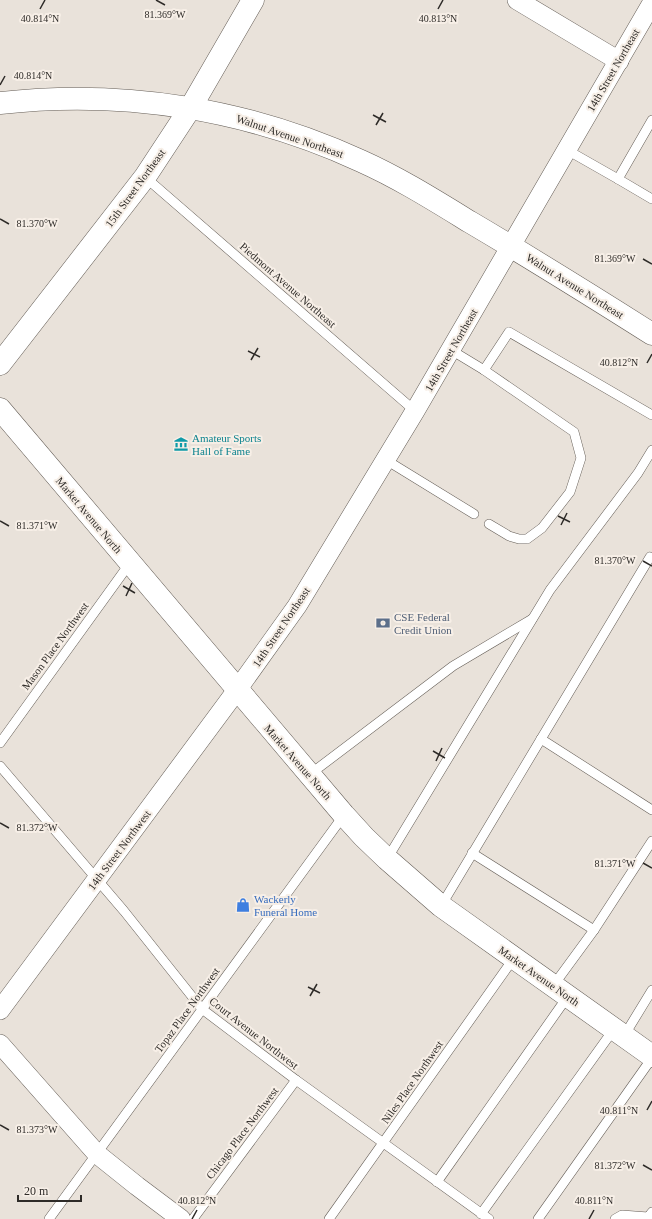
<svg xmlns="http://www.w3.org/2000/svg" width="652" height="1219" font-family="Georgia,serif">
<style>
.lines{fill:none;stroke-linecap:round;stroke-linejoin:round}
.lane-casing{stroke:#645d56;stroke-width:10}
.street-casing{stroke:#645d56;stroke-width:20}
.secondary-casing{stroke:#645d56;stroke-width:23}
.primary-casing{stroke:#645d56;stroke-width:23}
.lane{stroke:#fff;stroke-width:9}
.street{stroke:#fff;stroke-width:19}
.secondary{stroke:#fff;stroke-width:22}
.primary{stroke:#fff;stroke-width:22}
.ticks{fill:none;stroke:#2e2b28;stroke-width:1.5}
.labels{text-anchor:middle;stroke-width:4;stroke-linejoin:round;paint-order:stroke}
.street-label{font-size:11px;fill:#2e2b28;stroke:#f7efe7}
.culture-label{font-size:11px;fill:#0d838f;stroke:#f7efe7;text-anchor:start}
.service-label{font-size:11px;fill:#4e5e75;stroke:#f7efe7;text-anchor:start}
.shop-label{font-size:11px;fill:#366cbe;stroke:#f7efe7;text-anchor:start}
.ticks-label{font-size:10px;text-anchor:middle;fill:#2e2b28;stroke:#f7efe7;stroke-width:4;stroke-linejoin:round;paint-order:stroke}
</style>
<rect width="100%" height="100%" fill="#e9e2da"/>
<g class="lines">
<defs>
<g id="lane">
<polyline points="652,120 618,179 652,199"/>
<polyline points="567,150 618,179"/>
<polyline points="145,177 415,411"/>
<polyline points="451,350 484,370 509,332 652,415"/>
<polyline points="484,370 574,432 581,458 570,492 542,528 527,539 519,539 509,536 489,524"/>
<polyline points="386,460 474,514"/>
<polyline points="541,739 652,810"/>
<polyline points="0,743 130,563"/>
<polyline points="0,766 124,911 202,1009 296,1080 489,1219"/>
<polyline points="309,775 453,666 532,619"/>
<polyline points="472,853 594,930"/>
<polyline points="387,859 550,590 638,473 652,450"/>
<polyline points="441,906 650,557 652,558"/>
<polyline points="553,986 594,930 652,841"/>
<polyline points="624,1036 652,990"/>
<polyline points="437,1182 568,996"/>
<polyline points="481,1214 614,1029"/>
<polyline points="49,1219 344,815"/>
<polyline points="193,1219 296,1080"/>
<polyline points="329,1219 514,958"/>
<polyline points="538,1219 652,1058"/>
<polyline points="615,1219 622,1215 648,1217 652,1212"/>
</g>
<g id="street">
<polyline points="517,0 619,61"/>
<polyline points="0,1010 237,690 297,606 415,411 652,3"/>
<polyline points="0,1044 97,1154 137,1186 181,1219"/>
</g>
<g id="secondary">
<polyline points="0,364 145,177 191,107 253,0"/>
<polyline points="0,409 344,815 364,837 387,859 441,906 652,1056"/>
</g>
<path id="primary" d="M0,103C124,89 248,109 361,161C399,178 434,200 470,222C531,258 592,296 652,334"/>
</defs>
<use href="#lane" class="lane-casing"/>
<use href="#street" class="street-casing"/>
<use href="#secondary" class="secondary-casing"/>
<use href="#primary" class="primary-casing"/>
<use href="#lane" class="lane"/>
<use href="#street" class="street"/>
<use href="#secondary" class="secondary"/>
<use href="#primary" class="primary"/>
</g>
<path class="ticks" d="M156,0L165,5M40,9L45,0M438,9L443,0M0,85L5,76M373,115L386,122M376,125L383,113M0,219L9,224M643,259L652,264M248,351L260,357M251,360L258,348M647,363L652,354M558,516L570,522M0,521L9,526M561,525L567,513M643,561L652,566M123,586L135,593M126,596L132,583M433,751L445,758M436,761L442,748M0,823L9,828M643,863L652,868M308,987L320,993M310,996L317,984M647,1110L652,1101M0,1125L9,1130M643,1165L652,1170M192,1219L197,1210M589,1219L594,1210"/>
<defs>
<symbol id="museum-bare" viewBox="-9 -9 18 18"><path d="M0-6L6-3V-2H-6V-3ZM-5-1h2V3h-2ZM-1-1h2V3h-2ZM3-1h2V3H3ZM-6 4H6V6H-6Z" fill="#0f9aa8" stroke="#f7efe7" stroke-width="2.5" paint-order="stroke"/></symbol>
<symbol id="bank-bare" viewBox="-9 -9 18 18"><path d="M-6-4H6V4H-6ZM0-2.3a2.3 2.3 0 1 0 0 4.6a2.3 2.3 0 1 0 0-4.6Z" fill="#5c6f8a" stroke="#f7efe7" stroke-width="2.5" paint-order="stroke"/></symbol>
<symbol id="shop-bare" viewBox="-9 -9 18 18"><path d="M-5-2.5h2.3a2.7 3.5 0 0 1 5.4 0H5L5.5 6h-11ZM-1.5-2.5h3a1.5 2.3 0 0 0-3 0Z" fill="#3f7fe0" stroke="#f7efe7" stroke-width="2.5" paint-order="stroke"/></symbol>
</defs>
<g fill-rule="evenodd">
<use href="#museum-bare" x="171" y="434" width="20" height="20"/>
<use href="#bank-bare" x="373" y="613" width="20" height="20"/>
<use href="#shop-bare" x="233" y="895" width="20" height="20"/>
</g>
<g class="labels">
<g class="street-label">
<text transform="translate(613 70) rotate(-60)" y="4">14th Street Northeast</text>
<text transform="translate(290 136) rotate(19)" y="4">Walnut Avenue Northeast</text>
<text transform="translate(135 188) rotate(-54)" y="4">15th Street Northeast</text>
<text transform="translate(288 285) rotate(41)" y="4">Piedmont Avenue Northeast</text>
<text transform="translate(575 286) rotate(32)" y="4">Walnut Avenue Northeast</text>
<text transform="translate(451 350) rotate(-60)" y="4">14th Street Northeast</text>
<text transform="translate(89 515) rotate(50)" y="4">Market Avenue North</text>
<text transform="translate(281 627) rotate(-56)" y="4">14th Street Northeast</text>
<text transform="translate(55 646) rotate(-54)" y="4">Mason Place Northwest</text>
<text transform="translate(298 762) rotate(49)" y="4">Market Avenue North</text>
<text transform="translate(119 850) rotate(-53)" y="4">14th Street Northwest</text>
<text transform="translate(539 976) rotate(35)" y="4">Market Avenue North</text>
<text transform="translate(187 1010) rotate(-54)" y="4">Topaz Place Northwest</text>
<text transform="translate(254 1033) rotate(38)" y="4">Court Avenue Northwest</text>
<text transform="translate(412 1082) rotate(-55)" y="4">Niles Place Northwest</text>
<text transform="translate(242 1133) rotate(-53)" y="4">Chicago Place Northwest</text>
</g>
<g class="culture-label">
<text x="192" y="442">Amateur Sports<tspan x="192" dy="13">Hall of Fame</tspan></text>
</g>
<g class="service-label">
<text x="394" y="621">CSE Federal<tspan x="394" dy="13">Credit Union</tspan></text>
</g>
<g class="shop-label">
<text x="254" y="903">Wackerly<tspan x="254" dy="13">Funeral Home</tspan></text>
</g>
</g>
<g class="ticks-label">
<text x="165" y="18">81.369°W</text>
<text x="40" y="22">40.814°N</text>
<text x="438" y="22">40.813°N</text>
<text x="33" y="79">40.814°N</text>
<text x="37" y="227">81.370°W</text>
<text x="615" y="262">81.369°W</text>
<text x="619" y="366">40.812°N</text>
<text x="37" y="529">81.371°W</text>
<text x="615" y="564">81.370°W</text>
<text x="37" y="831">81.372°W</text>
<text x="615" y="867">81.371°W</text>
<text x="619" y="1114">40.811°N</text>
<text x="37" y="1133">81.373°W</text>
<text x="615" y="1169">81.372°W</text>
<text x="197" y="1204">40.812°N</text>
<text x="594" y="1204">40.811°N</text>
</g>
<path d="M18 1195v6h63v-6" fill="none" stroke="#2e2b28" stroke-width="2"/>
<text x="24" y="1195" font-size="12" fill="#2e2b28" stroke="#f7efe7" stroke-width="3" paint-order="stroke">20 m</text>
</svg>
